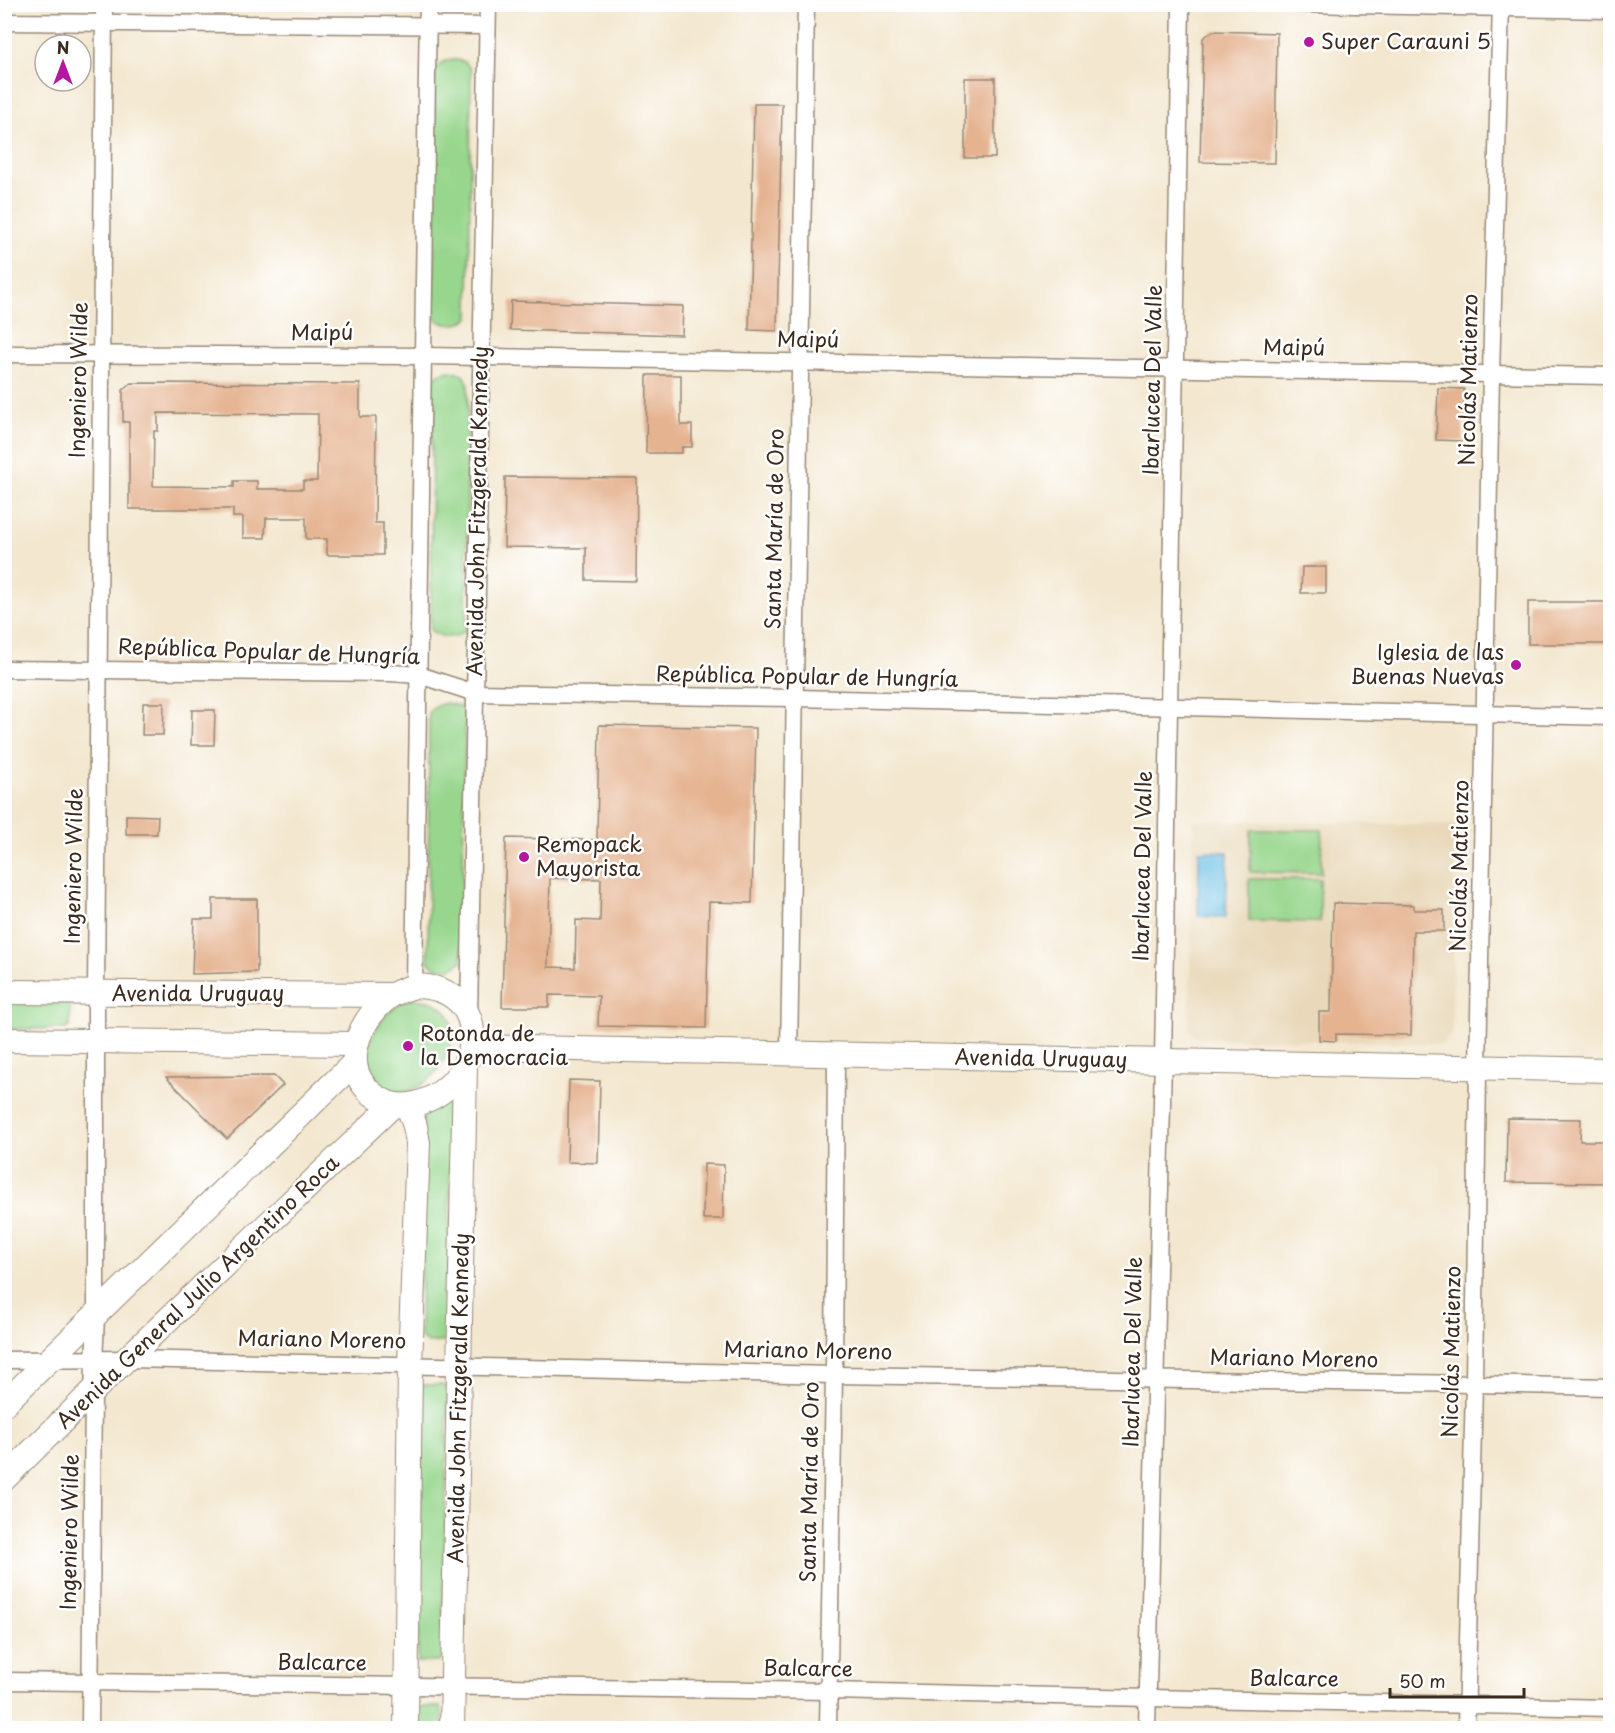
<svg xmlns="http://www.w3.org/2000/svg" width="1615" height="1733" font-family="'Playpen Sans',sans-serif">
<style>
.built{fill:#e9d9ba}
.green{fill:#97d68c;stroke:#698055;stroke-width:1.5}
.water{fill:#69bde5;stroke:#527482;stroke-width:1.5}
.building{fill:#e5b390;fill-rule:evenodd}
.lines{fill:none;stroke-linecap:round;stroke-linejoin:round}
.street-casing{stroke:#978876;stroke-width:19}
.secondary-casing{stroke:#978876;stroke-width:26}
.street{stroke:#fff;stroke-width:16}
.secondary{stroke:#fff;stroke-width:24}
.poi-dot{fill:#b5179e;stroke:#fff;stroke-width:2}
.labels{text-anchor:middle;stroke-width:5;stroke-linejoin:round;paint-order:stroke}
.poi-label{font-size:21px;fill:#3b2a1e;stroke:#fff;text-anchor:start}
.street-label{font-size:21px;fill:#3b2a1e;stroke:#fff}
</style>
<rect width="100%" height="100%" fill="#fff"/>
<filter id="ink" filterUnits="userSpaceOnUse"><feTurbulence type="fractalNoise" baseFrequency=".0167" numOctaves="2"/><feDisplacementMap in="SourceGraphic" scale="12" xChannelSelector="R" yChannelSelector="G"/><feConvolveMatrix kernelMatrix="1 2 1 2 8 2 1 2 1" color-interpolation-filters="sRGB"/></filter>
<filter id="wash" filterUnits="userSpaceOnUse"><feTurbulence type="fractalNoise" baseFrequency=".008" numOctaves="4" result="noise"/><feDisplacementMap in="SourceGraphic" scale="24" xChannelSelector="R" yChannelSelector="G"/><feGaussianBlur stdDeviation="1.35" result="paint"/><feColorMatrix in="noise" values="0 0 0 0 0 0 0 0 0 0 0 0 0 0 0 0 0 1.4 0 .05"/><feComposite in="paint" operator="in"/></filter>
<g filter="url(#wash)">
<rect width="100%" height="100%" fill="#f3e7cf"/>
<polygon class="built" points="1193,820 1455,825 1452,1035 1442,1044 1197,1038 1189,1030"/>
<g class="green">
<path d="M452,59L465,62L471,70L469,318C457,327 446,327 434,318L435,69L443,62Z"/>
<path d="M449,371L462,374L468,382L466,630C454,640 443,639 431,631L432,381L439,374Z"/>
<path d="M446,703L459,706L465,713L462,961C451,971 439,971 428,962L429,712L436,706Z"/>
<polygon points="1251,830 1322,830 1321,873 1250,872"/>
<polygon points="1249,879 1320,879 1320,922 1249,921"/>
<path d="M411,999C491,999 439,1106 389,1090C349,1078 371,1024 395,1007C399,1003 406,1001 411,999Z"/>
<polygon points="5,1000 66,1000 70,1006 70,1026 66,1029 5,1029"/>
<polygon points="451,1098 448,1341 428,1343 420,1338 423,1113"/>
<polygon points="422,1385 445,1385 448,1391 442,1656 440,1662 418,1662"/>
<polygon points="419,1707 441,1707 444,1728 414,1728 415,1714"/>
</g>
<polygon class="water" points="1199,851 1228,852 1226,917 1198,916"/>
<g id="blocks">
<g class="building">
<polygon points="1213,31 1277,33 1275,163 1200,162 1203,38"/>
<rect x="965" y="78" width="30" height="80"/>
<polygon points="754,104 782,104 777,331 749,330"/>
<polygon points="511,301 683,306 682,335 510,330"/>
<polygon points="647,375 681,375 681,425 692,425 692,447 682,447 682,453 646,453"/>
<path d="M131,383L360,384V417H376L375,523H383V555H327V539H306V518H266L265,538H243V517H233V509H129V422H123V390ZM158,413L318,414L317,481H303V489H257V481H234V487L153,486L154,431H158Z"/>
<polygon points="1438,388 1464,389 1463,441 1436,440"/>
<polygon points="505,477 637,478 636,581 586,580 586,548 504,547"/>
<polygon points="1302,567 1326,567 1326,593 1301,593"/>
<rect x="1528" y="602" width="83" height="42"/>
<polygon points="143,703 164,703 163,735 142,735"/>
<polygon points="192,710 215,710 214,745 191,745"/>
<path d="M599,725L756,728L752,903L709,902L706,1028L598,1026L599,996L549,995V1007H502L506,838L597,840ZM550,878L601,879L600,921L576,920L575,968L548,967Z"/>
<polygon points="126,815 158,816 157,834 126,834"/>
<polygon points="213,899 257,899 257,972 192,974 194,919 213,919"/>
<polygon points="1333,903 1414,905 1414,910 1444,910 1444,931 1413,931 1411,1035 1336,1034 1336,1041 1319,1040 1319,1012 1331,1012"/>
<polygon points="274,1076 283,1085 227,1139 166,1077"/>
<polygon points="569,1080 600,1081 598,1163 567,1162"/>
<polygon points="1507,1118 1581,1119 1580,1141 1610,1141 1610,1183 1506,1182"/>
<polygon points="704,1164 724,1165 723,1219 703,1219"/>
</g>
</g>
</g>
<g filter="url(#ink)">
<use href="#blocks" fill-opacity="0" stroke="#978876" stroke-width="1.5"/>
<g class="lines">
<defs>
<g id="street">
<polyline points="1303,4 1610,10"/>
<polyline points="4,22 487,26"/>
<polyline points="4,354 423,356 1610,376"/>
<polyline points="4,669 391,673 419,675 475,693 795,698 1610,717"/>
<polyline points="414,986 428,4"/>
<polyline points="469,1016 488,4"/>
<polyline points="789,1054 806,4"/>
<polyline points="4,1360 129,1359 834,1375 1474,1384 1610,1387"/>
<polyline points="4,1681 829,1691 1610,1708"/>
<polyline points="90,1728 93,1391 96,1315 96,993 104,4"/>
<polyline points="828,1728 834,1375 836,1056"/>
<polyline points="1147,1728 1163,1061 1181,4"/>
<polyline points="1466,1728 1474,1384 1478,1068 1491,374 1501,4"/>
</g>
<g id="secondary">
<path d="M414,986C495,986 486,1081 419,1103C409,1106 399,1107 388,1103C336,1081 352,1025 389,997C396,992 406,989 414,986Z"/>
<polyline points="4,992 391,995"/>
<polyline points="4,1040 355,1044"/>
<polyline points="472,1047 1610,1070"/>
<polyline points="4,1404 355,1062"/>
<polyline points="4,1479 93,1391 393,1105"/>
<polyline points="406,1728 410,1365 418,1143 415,1126 408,1106"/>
<polyline points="452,1728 465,1067"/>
</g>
</defs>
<use href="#street" class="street-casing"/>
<use href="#secondary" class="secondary-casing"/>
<use href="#street" class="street"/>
<use href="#secondary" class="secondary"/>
</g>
</g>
<g class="poi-dot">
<circle cx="1309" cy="42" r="6"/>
<circle cx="1516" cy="665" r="6"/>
<circle cx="524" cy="857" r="6"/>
<circle cx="408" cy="1046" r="6"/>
</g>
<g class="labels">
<g class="poi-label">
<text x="1321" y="49">Super Carauni 5</text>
<text x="1504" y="660" text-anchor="end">Iglesia de las<tspan x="1504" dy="24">Buenas Nuevas</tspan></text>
<text x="536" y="852">Remopack<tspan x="536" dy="24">Mayorista</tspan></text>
<text x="420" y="1041">Rotonda de<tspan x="420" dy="24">la Democracia</tspan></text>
</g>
<g class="street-label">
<text x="322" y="340">Maipú</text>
<text transform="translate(808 340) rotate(1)" y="7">Maipú</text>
<text transform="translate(1294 348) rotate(1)" y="7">Maipú</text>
<text transform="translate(79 380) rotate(-89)" y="7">Ingeniero Wilde</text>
<text transform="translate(1153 380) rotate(-89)" y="7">Ibarlucea Del Valle</text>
<text transform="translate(1469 380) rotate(-89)" y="7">Nicolás Matienzo</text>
<text transform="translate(478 511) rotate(-89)" y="7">Avenida John Fitzgerald Kennedy</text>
<text transform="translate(775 529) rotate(-89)" y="7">Santa María de Oro</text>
<text transform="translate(269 652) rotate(2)" y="7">República Popular de Hungría</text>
<text transform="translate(807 677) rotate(1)" y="7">República Popular de Hungría</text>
<text transform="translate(74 866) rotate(-89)" y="7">Ingeniero Wilde</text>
<text transform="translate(1143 866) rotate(-89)" y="7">Ibarlucea Del Valle</text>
<text transform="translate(1460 866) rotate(-89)" y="7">Nicolás Matienzo</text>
<text x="198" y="1001">Avenida Uruguay</text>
<text transform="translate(1041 1059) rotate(1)" y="7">Avenida Uruguay</text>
<text transform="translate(198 1292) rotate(-44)" y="7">Avenida General Julio Argentino Roca</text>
<text transform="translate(322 1340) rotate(1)" y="7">Mariano Moreno</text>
<text transform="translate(808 1351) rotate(1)" y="7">Mariano Moreno</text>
<text transform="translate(1133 1352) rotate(-89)" y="7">Ibarlucea Del Valle</text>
<text transform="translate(1452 1352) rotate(-89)" y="7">Nicolás Matienzo</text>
<text transform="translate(1294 1359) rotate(1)" y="7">Mariano Moreno</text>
<text transform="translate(459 1398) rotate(-89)" y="7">Avenida John Fitzgerald Kennedy</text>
<text transform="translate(810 1482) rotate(-89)" y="7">Santa María de Oro</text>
<text transform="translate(70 1532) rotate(-89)" y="7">Ingeniero Wilde</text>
<text transform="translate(322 1663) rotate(1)" y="7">Balcarce</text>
<text transform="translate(808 1669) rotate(1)" y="7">Balcarce</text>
<text transform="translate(1294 1679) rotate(1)" y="7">Balcarce</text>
</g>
</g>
<rect width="1615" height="1733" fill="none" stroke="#fff" stroke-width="24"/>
<g transform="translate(63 63)"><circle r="28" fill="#ffffff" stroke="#b1aaa5" stroke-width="1.5"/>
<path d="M0-4.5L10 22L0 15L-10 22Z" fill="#b5179e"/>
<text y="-9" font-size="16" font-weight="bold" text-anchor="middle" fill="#3b2a1e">N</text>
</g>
<path d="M1390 1688v9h134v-9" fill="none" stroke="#3b2a1e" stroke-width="3"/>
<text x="1399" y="1688" font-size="18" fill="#3b2a1e" stroke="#ffffff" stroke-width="4.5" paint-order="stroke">50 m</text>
</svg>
